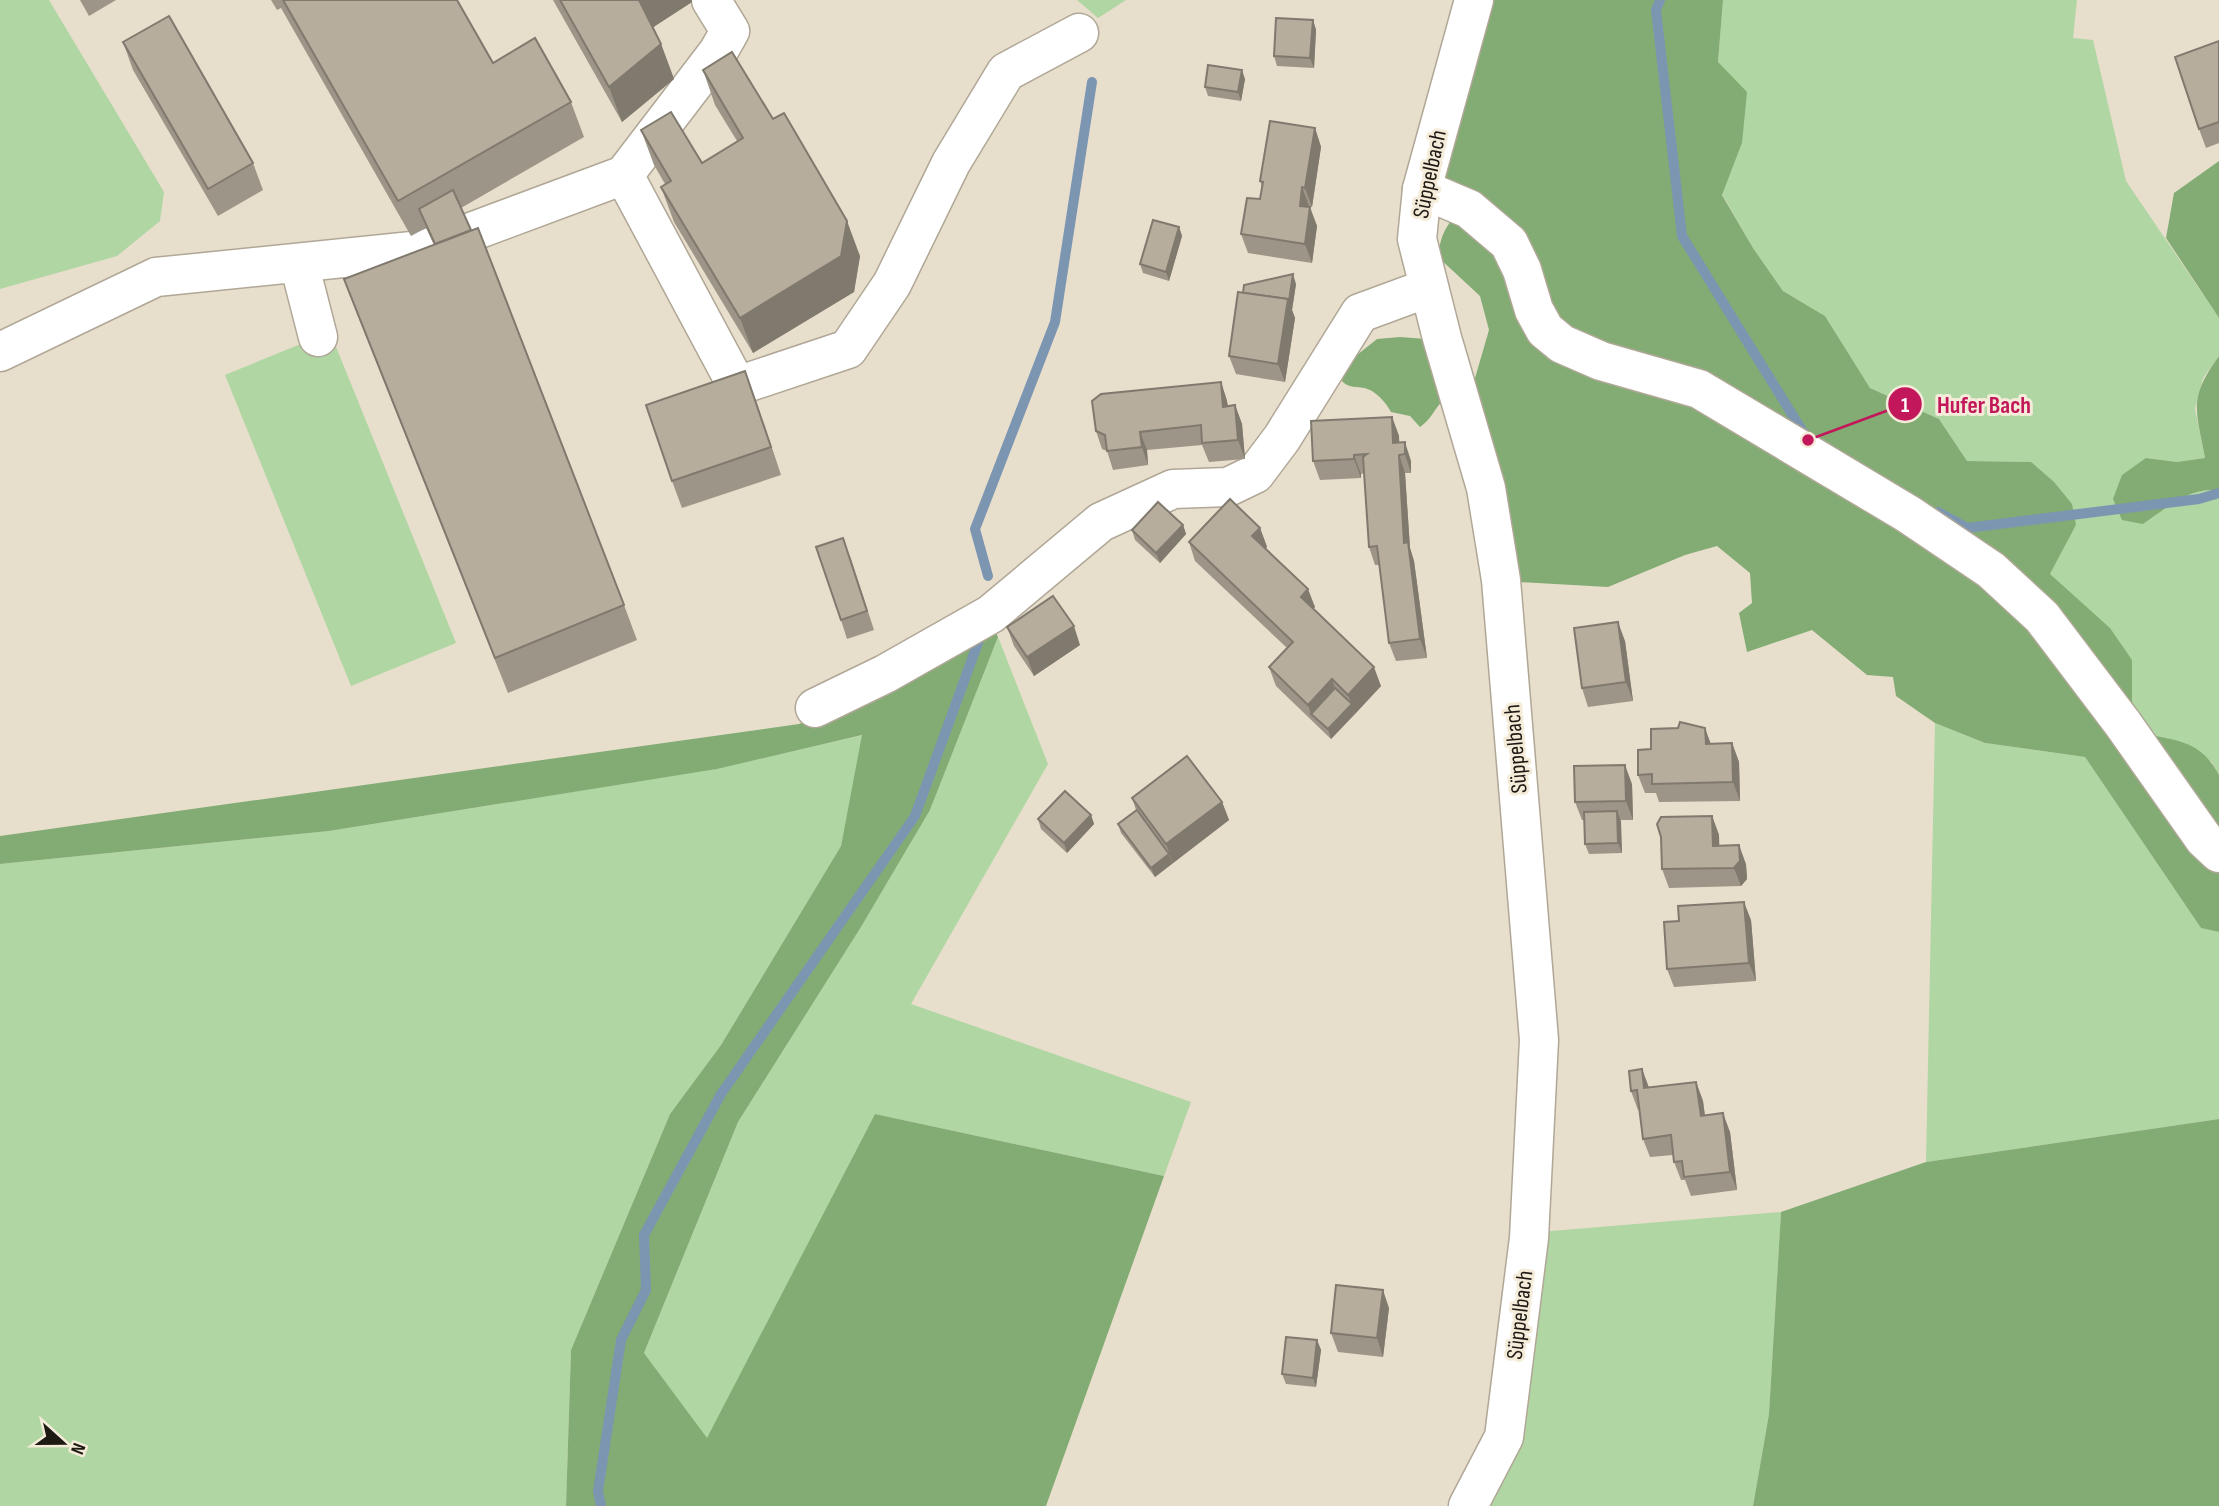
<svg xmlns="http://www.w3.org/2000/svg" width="2219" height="1506" font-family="'Sofia Sans Condensed',sans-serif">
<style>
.green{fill:#b0d6a3}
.forest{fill:#82ac74}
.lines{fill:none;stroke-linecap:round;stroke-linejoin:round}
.stream{stroke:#7c96b2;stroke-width:10}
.minor-casing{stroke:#b0a796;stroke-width:41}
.minor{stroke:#fff;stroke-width:38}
.wall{fill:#9d9587}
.shaded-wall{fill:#80796e}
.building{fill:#b7ad9d;stroke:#80796e;stroke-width:2}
.labels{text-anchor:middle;stroke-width:6;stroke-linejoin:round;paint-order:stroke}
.street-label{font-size:23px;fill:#1d1913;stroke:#f5ebd9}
.leader{fill:none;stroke:#c2185b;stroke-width:2.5}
.callout-dot{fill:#c2185b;stroke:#f5ebd9;stroke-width:2.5}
.mark-label{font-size:21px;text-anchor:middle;font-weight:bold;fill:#fff}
.callout-label{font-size:24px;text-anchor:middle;font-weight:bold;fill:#c2185b;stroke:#f5ebd9;stroke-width:6;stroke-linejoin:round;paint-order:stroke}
</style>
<rect width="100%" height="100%" fill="#e8decc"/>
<g class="green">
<polygon points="0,0 49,0 164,192 160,221 117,256 0,289"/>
<polygon points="1077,0 1126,0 1098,18"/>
<path d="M1723,0H2077L2073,38L2093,40L2126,181L2219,318V356L2203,378L2195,409L2205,458L2177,462L2146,458L2143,524C2164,510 2192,485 2219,491V775L2212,762L2145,734L2132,701V660L2050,574L2076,525L2030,462L1967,461L1939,419L1870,388L1825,316L1783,291L1753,248L1722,194L1742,143L1718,62Z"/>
<polygon points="330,332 456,643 351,686 225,375"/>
<polygon points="998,637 1048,764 911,1004 1191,1102 1164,1176 875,1114 707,1439 644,1353 738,1122 861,927 930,810"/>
<polygon points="1935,723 1985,743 2085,757 2201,928 2219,932 2219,1119 1926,1162"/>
<polygon points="863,735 841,846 721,1045 670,1114 571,1350 566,1506 0,1506 0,864 329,831 716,769"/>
<polygon points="1781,1212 1769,1414 1753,1506 1477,1506 1539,1232"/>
</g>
<g class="forest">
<path d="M1488,0H1723L1718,62L1747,92L1742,143L1722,195L1753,248L1783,291L1825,316L1870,388L1939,419L1967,461L2031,462L2054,482L2072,504L2076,525L2050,574L2110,628L2132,660V701L2145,734C2179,741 2201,741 2219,775V932L2201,928L2085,757L1985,743L1935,723L1896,696L1893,677L1867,675L1812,630L1747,652L1739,613L1752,603L1750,573L1717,546L1685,555L1608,587L1518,582L1473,385L1489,330L1480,296L1438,257C1441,230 1449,222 1467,203L1439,181Z"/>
<polygon points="2219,161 2219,318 2166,238 2174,193"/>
<path d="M1400,337L1426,339L1447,397C1434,407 1434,417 1420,427L1410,416L1391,412C1387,404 1378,394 1370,390C1360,385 1350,390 1342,381L1347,363L1377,339Z"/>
<path d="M2219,356V491C2192,485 2164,510 2143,524L2122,520L2113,499L2122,475L2146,458L2177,462L2205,458C2196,409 2188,399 2219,356Z"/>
<polygon points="992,624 998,637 930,810 861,927 738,1122 644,1353 707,1438 875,1114 1164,1176 1046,1506 566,1506 571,1350 670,1114 721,1045 841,846 862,735 717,769 329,831 0,864 0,836 799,724 890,682"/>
<polygon points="2219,1119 2219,1506 1753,1506 1769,1414 1781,1212 1926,1162"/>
</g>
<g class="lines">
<g class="stream">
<polyline points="1660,0 1656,10 1682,236 1806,437"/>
<polyline points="1938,512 1967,528 2199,499 2219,493"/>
<polyline points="988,576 975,529 1055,322 1092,82"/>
<polyline points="601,1506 598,1491 621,1340 646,1290 644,1235 721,1094 915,816 979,640"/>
</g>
<defs>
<g id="minor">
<polyline points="624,175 718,52 730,31 711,0"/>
<polyline points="1422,189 1469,209 1509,243 1522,270 1534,310 1545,330 1562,344 1601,361 1699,389 1908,514 1991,570 2042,617 2123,724 2204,839 2219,853"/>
<polyline points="471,232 624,175 737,386 848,349 892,284 951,163 1006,72 1079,33"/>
<polyline points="299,263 318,337"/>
<polyline points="0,352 156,277 422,250 434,246"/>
<polyline points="815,708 885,674 991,614 1101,522 1173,489 1228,487 1255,474 1282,438 1360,313 1428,288"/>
<polyline points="1468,1506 1504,1437 1529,1238 1539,1040 1501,580 1486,488 1442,338 1417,239 1422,189 1474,0"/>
</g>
</defs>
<use href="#minor" class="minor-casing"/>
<use href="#minor" class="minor"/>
</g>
<g class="wall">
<polygon points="80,0 116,0 89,16"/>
<polygon points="271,0 457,0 493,63 571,102 584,137 461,208 624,605 637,640 508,693 357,314 344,279 434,245 426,228 411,236 281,8 277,10"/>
<polygon points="553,0 692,0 692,2 653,27 661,44 674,79 622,122"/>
<polygon points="1313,20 1316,30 1314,68 1277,66 1274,56"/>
<polygon points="2219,41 2219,143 2206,148 2199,129"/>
<polygon points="123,42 253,163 263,190 218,216 133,70"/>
<polygon points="703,70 773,119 860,256 854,292 753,353 674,222 661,187 665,184 654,165 641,130 702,163 737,141 715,105"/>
<polygon points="1245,79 1241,101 1208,96 1205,87"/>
<polygon points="1315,128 1321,147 1312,207 1309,206 1309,207 1317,226 1312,263 1248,253 1241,234 1260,199 1262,186 1260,181"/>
<polygon points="1179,227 1182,236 1169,281 1143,273 1140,264"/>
<polygon points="1296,284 1292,310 1295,318 1285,382 1236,374 1229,356 1243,293"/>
<polygon points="745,371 781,475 682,508 672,481"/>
<polygon points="1221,382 1227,401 1228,406 1235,405 1242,424 1245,459 1209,462 1202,445 1147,450 1148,465 1113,470 1107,451 1102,449 1096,431"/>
<polygon points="1392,417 1399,436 1399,442 1411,461 1411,473 1405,473 1410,548 1414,561 1427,658 1396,661 1389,643 1379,565 1375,565 1369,547 1364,473 1361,474 1361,478 1320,480 1313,461"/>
<polygon points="1183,525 1186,534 1160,563 1135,540 1132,530"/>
<polygon points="1260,528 1267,547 1265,548 1315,607 1313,609 1381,686 1331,739 1276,686 1269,667 1287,648 1195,561 1189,542"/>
<polygon points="850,556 874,630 847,639 841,620"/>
<polygon points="1007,627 1080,645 1034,676 1014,646"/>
<polygon points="1625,641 1633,701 1588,707 1582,688"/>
<polygon points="1711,743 1732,743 1739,762 1740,801 1659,802 1656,793 1645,793 1638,775 1651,749"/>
<polygon points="1632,784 1633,820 1620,820 1622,853 1589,854 1585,844 1585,820 1582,820 1575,802"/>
<polygon points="1132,798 1222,802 1229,820 1155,877 1121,833 1118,824 1136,810"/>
<polygon points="1091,815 1094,824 1067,853 1041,829 1038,819"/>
<polygon points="1712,816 1719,835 1719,846 1746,864 1747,879 1741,886 1669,888 1662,869 1661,837"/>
<polygon points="1751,920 1756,981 1674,987 1667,969"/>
<polygon points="1642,1069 1649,1088 1696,1082 1703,1101 1705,1115 1730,1132 1737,1190 1691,1196 1685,1180 1681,1180 1674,1162 1673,1155 1650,1157 1643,1139 1639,1110 1638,1110 1631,1091"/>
<polygon points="1389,1308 1383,1357 1338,1352 1331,1333"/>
<polygon points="1317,1340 1321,1350 1316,1387 1286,1384 1282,1374"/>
</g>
<g class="shaded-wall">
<polygon points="638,0 692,0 692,2 649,30"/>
<polygon points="1313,20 1316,30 1314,68 1310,58"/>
<polygon points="661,44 674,79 622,122 609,87"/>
<polygon points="1242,70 1245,79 1241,101 1238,92"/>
<polygon points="1315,128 1321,147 1312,207 1305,188"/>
<polygon points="1302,187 1309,206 1306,224 1300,206"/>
<polygon points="1310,207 1317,226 1312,263 1305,244"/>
<polygon points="847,221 860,256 854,292 753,353 740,318"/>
<polygon points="1179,227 1182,236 1169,281 1166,272"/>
<polygon points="1293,274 1296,284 1292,310 1295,318 1285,382 1278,364"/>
<polygon points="745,371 755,398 781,475 771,447"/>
<polygon points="1221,382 1227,401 1229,425 1223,407"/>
<polygon points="1235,405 1242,424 1245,459 1238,440"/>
<polygon points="1392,417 1399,436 1400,455 1399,455 1405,473 1410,548 1414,561 1427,658 1420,639 1404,543 1393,443"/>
<polygon points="1140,432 1147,450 1148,465 1142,447"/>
<polygon points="1405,442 1411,461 1411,473 1405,454"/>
<polygon points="1354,455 1361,474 1361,478 1354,459"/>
<polygon points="1183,525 1186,534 1160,563 1156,553"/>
<polygon points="1260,528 1267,547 1259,555 1252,536"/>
<polygon points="1308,589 1315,607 1307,615 1301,597"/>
<polygon points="1618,622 1625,641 1633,701 1626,682"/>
<polygon points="1074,626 1080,645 1034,676 1027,657"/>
<polygon points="1374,667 1381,686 1355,714 1348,695"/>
<polygon points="1332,679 1338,698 1311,714 1308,705"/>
<polygon points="1352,704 1355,714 1331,739 1328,729"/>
<polygon points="1705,728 1712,747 1706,744"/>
<polygon points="1732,743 1739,762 1740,801 1733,782"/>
<polygon points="1625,765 1632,784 1633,820 1626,801"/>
<polygon points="1222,802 1229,820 1173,863 1166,844"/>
<polygon points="1617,811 1621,821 1622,853 1618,843"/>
<polygon points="1091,815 1094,824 1067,853 1064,843"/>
<polygon points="1712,816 1719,835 1720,864 1713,846"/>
<polygon points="1739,845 1746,864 1747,879 1741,886 1734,868"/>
<polygon points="1169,854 1173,863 1155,877 1151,868"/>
<polygon points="1744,902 1751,920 1756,981 1749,963"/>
<polygon points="1642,1069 1649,1088 1644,1088"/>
<polygon points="1696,1082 1703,1101 1707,1135 1701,1116"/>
<polygon points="1723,1113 1730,1132 1737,1190 1730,1172"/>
<polygon points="1383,1290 1389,1308 1383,1357 1377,1338"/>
<polygon points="1317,1340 1321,1350 1316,1387 1313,1378"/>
</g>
<g class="building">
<polygon points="283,0 457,0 493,63 535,38 571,102 398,201"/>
<polygon points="560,0 639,0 661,44 609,87"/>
<polygon points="169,16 253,163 208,189 123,42"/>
<polygon points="1276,18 1313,20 1310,58 1274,56"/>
<polygon points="2219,41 2219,122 2199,129 2175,57"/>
<polygon points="732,52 773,119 784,113 847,221 841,256 740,318 661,187 671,181 641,130 671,112 702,163 743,138 703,70"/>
<polygon points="1208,65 1242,70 1238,92 1205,87"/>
<polygon points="1270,121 1315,128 1305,188 1302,187 1300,206 1310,207 1305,244 1241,234 1247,198 1260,199 1263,182 1260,181"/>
<polygon points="453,190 471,230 435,244 419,209"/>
<polygon points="1153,220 1179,227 1166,272 1140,264"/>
<polygon points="478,228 624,605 495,658 344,279"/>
<polygon points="1293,274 1289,301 1288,299 1243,293 1244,285"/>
<polygon points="1238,292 1288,299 1278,364 1229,356"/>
<polygon points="745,371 771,447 672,481 646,405"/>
<polygon points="1221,382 1223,407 1235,405 1238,440 1202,443 1201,425 1140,432 1142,447 1107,451 1105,435 1096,431 1092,401 1101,394"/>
<polygon points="1392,417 1393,443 1405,442 1405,454 1399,455 1404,543 1408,542 1420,639 1389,643 1377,546 1369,547 1363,457 1367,454 1354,455 1354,459 1313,461 1311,421"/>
<polygon points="1230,499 1260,528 1252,536 1308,589 1301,597 1374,667 1348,695 1332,679 1308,705 1269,667 1293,642 1189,542"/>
<polygon points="1158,502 1183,525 1156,553 1132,530"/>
<polygon points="843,538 867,611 841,620 816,547"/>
<polygon points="1053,596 1074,626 1027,657 1007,627"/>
<polygon points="1618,622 1626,682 1582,688 1574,628"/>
<polygon points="1335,688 1352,704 1328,729 1311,714"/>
<polygon points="1680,722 1705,728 1706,744 1732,743 1733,782 1652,784 1652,774 1638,775 1638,750 1651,749 1651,729 1678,728"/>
<polygon points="1187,756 1222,802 1166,844 1132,798"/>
<polygon points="1625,765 1626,801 1575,802 1574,766"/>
<polygon points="1065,791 1091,815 1064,843 1038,819"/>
<polygon points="1137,810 1169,854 1151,868 1118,824"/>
<polygon points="1617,811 1618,843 1585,844 1584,812"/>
<polygon points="1712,816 1713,846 1739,845 1740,861 1734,868 1662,869 1661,837 1657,824 1661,817"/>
<polygon points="1744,902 1749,963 1667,969 1664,922 1679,921 1678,906"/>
<polygon points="1642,1069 1644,1088 1696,1082 1701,1116 1723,1113 1730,1172 1684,1177 1682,1161 1674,1162 1671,1135 1643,1139 1637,1090 1631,1091 1629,1071"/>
<polygon points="1336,1285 1383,1290 1377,1338 1331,1333"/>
<polygon points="1286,1337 1317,1340 1313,1378 1282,1374"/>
</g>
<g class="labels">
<g class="street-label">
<text transform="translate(1429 174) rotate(-78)" y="8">Süppelbach</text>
<text transform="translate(1515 749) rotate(-95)" y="8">Süppelbach</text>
<text transform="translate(1519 1315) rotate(-83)" y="8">Süppelbach</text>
</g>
</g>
<path class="leader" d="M1808 440L1905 404"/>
<g class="callout-dot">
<circle cx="1808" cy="440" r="7"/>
<circle cx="1905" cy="404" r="18"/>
</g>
<g class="mark-label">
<text x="1905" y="412">1</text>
</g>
<g class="callout-label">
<text x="1984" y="413">Hufer Bach</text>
</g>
<g transform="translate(63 1443) rotate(111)" stroke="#f5ebd9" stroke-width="5" paint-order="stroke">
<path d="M0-5L12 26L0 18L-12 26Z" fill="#1d1913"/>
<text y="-10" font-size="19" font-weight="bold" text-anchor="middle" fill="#1d1913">N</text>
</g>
</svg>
